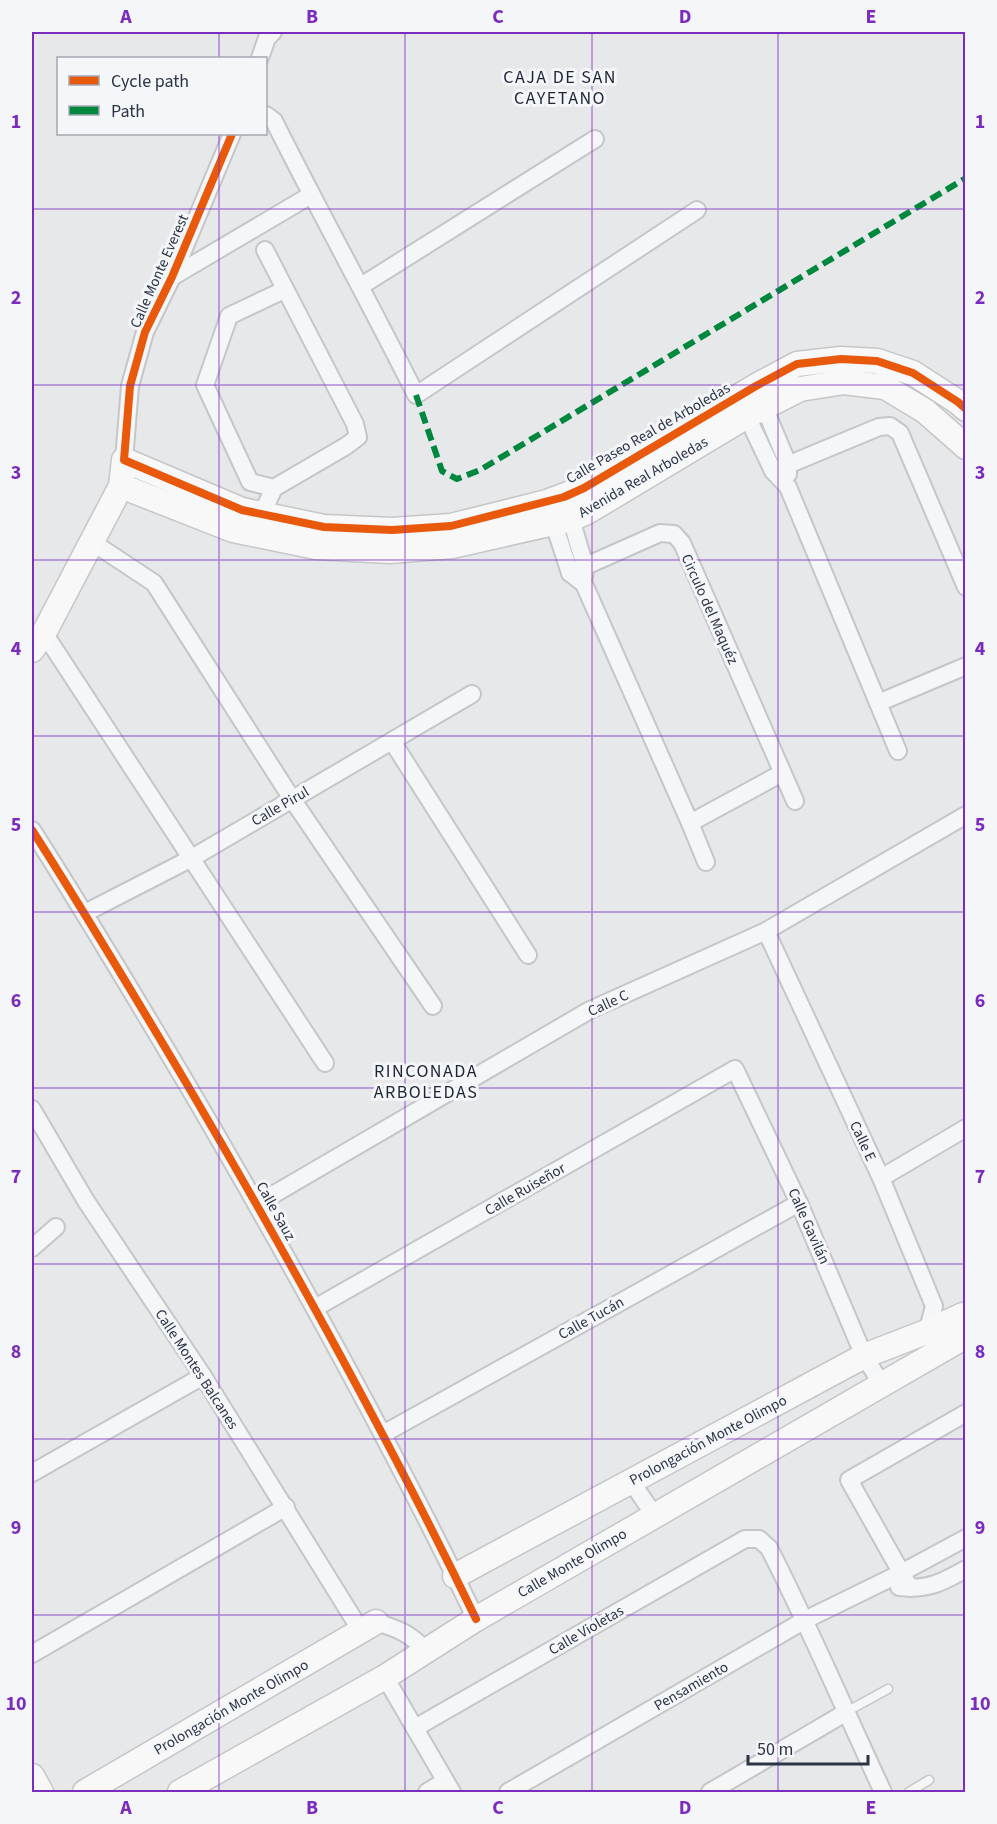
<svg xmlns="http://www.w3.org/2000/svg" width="997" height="1824" font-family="'Source Sans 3',sans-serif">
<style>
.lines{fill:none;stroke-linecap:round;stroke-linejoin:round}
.lane-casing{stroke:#c4c6c8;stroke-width:11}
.street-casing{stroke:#c4c6c8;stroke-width:20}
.secondary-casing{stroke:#c4c6c8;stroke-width:27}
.lane{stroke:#f5f6f7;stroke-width:8}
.street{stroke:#f5f6f7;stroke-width:16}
.secondary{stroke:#f8f8f8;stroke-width:24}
.quiet{stroke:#00873e;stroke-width:6;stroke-dasharray:12 6;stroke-linecap:butt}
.cycleway-casing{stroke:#f4f6f9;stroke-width:11}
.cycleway{stroke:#e8590c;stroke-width:8}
.grid{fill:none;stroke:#7b2cbf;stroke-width:1.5;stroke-opacity:0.55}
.labels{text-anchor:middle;stroke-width:6;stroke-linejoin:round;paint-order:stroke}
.street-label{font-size:15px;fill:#2b3445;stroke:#f4f6f9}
.quarter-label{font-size:18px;letter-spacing:1.5px;fill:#1d2536;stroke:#f4f6f9}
.neatline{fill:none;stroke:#7b2cbf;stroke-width:2}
.grid-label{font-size:20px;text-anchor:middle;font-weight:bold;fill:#7b2cbf}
</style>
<rect width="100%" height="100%" fill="#e6e8ea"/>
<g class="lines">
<defs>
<g id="lane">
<polyline points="846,1712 888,1689"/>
<polyline points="909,1792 929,1780"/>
</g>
<g id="street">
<polyline points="260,58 267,38 273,32"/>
<path d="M266,115L274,121C320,213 370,303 416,395L697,210"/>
<polyline points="172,277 311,195"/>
<polyline points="361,286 595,139"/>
<polyline points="760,397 788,464 788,474"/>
<polyline points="743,408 773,471 788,487 898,751"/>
<polyline points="124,460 130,386 145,332 172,277 232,134"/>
<polyline points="773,471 879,427 890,426 900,433 966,587"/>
<polyline points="274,488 250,482 205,385 229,316 284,290"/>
<polyline points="568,509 585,566 584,577"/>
<polyline points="551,515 570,573 584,584 690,823 706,862"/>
<polyline points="258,522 274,488 346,446 358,437 355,424 265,250"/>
<polyline points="92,542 154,583 292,799 433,1006"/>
<polyline points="570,573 660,533 674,534 682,543 795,801"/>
<polyline points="44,633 325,1063"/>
<polyline points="878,703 966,666"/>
<polyline points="392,741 528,955"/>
<polyline points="690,823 782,773"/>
<path d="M32,830C86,914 137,1000 188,1086C290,1260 388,1437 476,1619"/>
<polyline points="85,913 192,858 472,694"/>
<polyline points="766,931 881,1178 934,1306 926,1337"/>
<polyline points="32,1109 86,1201 203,1376 361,1631"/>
<polyline points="881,1178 966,1128"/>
<polyline points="257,1204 590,1010 766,931 966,815"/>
<polyline points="32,1248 56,1227"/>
<polyline points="315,1308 735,1069 799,1203 864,1356 881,1383"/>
<polyline points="383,1434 799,1203"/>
<polyline points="32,1473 203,1376"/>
<polyline points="631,1481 654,1515"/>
<path d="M899,1587C928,1590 941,1583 966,1569"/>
<polyline points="910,1588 849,1480 966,1413"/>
<path d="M376,1622C398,1629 410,1633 426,1651"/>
<polyline points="32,1654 286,1507"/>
<polyline points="385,1677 452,1792"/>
<path d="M415,1728L745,1539H759L769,1548C810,1628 845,1711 883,1792"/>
<polyline points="427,1792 445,1781"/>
<polyline points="508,1792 805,1620 901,1573 966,1538"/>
<polyline points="710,1792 845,1713"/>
</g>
<g id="secondary">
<polyline points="121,486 233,530 316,547 390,551 452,546 571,519 587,512 747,416 800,389 844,382 885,387 925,411 966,447"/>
<polyline points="32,650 44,633 121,486 124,460 242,510 324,527 392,530 451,526 547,502 584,488 756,386 797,364 841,359 877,361 913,373 958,402 966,409"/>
<polyline points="455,1576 864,1356 926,1332 963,1315 966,1315"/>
<polyline points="32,1776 41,1792"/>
<polyline points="85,1792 376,1622"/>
<polyline points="180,1792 385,1677 476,1619 966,1336"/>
</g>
</defs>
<use href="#lane" class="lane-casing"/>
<use href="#street" class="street-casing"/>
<use href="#secondary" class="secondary-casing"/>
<use href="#lane" class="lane"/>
<use href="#street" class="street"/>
<use href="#secondary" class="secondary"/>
<polyline class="quiet" points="416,395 442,471 457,479 480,470 966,178"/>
<defs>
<g id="cycleway">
<polyline points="232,134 172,277 145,332 130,386 124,460 242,510 324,527 392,530 451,526 564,497 584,488 756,386 797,364 841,359 877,361 913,373 958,402 966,409"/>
<path d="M32,830C86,914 137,1000 188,1086C290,1260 388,1437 476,1619"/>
</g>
</defs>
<use href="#cycleway" class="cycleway-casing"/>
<use href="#cycleway" class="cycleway"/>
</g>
<path class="grid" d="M219,32V58M405,32V1792M592,32V1792M778,32V1792M219,134V1792M32,209H966M32,385H966M32,560H966M32,736H966M32,912H966M32,1088H966M32,1264H966M32,1439H966M32,1615H966"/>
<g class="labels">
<g class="street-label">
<text transform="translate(159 271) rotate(-66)" y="5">Calle Monte Everest</text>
<text transform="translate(648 433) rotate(-30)" y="5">Calle Paseo Real de Arboledas</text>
<text transform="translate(643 477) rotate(-30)" y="5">Avenida Real Arboledas</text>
<text transform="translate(710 609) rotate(66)" y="5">Circulo del Maquéz</text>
<text transform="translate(280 806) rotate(-30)" y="5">Calle Pirul</text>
<text transform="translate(608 1003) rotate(-25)" y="5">Calle C</text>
<text transform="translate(863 1141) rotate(65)" y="5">Calle E</text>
<text transform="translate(525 1189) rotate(-30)" y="5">Calle Ruiseñor</text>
<text transform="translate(276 1211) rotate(61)" y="5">Calle Sauz</text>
<text transform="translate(809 1226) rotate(66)" y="5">Calle Gavilán</text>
<text transform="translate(591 1318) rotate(-29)" y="5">Calle Tucán</text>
<text transform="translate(197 1369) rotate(57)" y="5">Calle Montes Balcanes</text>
<text transform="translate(708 1440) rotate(-28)" y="5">Prolongación Monte Olimpo</text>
<text transform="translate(572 1563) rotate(-30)" y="5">Calle Monte Olimpo</text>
<text transform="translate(586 1630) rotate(-30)" y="5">Calle Violetas</text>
<text transform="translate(691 1686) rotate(-30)" y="5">Pensamiento</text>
<text transform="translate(231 1707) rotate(-30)" y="5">Prolongación Monte Olimpo</text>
</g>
<g class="quarter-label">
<text x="560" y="83">CAJA DE SAN<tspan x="560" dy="21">CAYETANO</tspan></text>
<text x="426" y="1077">RINCONADA<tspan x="426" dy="21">ARBOLEDAS</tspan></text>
</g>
</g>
<rect width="997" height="1824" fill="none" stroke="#f4f6f9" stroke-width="66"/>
<rect x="57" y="57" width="210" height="78" fill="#f4f6f9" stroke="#a4a8b1" stroke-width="1.5"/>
<rect x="69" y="76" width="30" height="9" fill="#e8590c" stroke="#a4a8b1" stroke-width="1.5"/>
<text x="111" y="87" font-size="18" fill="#2b3445">Cycle path</text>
<rect x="69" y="106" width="30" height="9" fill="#00873e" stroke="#a4a8b1" stroke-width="1.5"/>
<text x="111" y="117" font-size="18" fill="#2b3445">Path</text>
<path d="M748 1755v9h120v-9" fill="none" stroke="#2b3445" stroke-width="3"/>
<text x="757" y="1755" font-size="18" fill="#2b3445" stroke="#f4f6f9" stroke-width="4.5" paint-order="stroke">50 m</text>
<rect x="33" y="33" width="931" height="1758" class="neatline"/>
<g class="grid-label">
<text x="126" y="23">A</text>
<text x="312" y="23">B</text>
<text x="498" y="23">C</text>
<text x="685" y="23">D</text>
<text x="871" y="23">E</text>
<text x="16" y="128">1</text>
<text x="980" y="128">1</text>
<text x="16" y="304">2</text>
<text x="980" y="304">2</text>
<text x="16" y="479">3</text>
<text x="980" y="479">3</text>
<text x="16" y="655">4</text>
<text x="980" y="655">4</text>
<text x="16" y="831">5</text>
<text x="980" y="831">5</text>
<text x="16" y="1007">6</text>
<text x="980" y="1007">6</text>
<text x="16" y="1183">7</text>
<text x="980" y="1183">7</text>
<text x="16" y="1358">8</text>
<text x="980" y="1358">8</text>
<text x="16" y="1534">9</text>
<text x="980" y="1534">9</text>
<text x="16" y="1710">10</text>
<text x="980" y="1710">10</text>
<text x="126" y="1814">A</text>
<text x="312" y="1814">B</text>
<text x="498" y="1814">C</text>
<text x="685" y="1814">D</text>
<text x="871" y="1814">E</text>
</g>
</svg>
